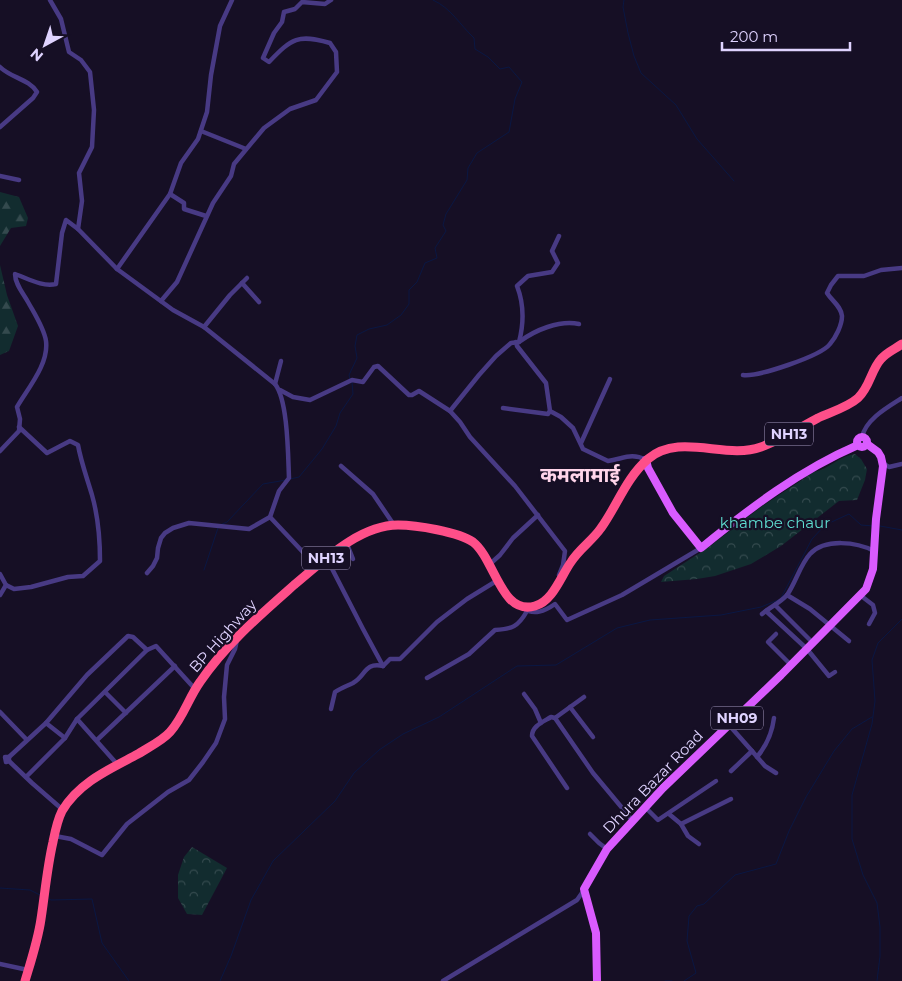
<svg xmlns="http://www.w3.org/2000/svg" width="902" height="981" font-family="Montserrat,'Noto Sans Devanagari',sans-serif">
<style>
.forest{fill:url(#forest-firs)}
.park{fill:url(#park-crowns)}
.lines{fill:none;stroke-linecap:round;stroke-linejoin:round}
.stream{stroke:#0a1743;stroke-width:1}
.street{stroke:#483a84;stroke-width:4.5}
.primary{stroke:#d95bfe;stroke-width:8}
.highway{stroke:#fe4f89;stroke-width:9}
.labels{text-anchor:middle;stroke-width:4.5;stroke-linejoin:round;paint-order:stroke}
.shield{fill:#160f25;stroke:#a398be;stroke-width:1}
.shield-label{font-size:14px;font-weight:bold;fill:#dfd3ff}
.park-label{font-size:15px;fill:#5fdfd2;stroke:#160f25}
.street-label{font-size:15px;fill:#dfd3ff;stroke:#160f25}
.district-label{font-size:20px;font-weight:bold;fill:#ffd5ea;stroke:#160f25}
</style>
<defs>
<pattern id="forest-firs" width="22" height="20" patternUnits="userSpaceOnUse" patternTransform="scale(1.25)"><rect width="22" height="20" fill="#122c2f"/><path d="M5 1l3.5 6h-7zM16 11l3.5 6h-7z" fill="#344a4e"/></pattern>
<pattern id="park-crowns" width="20" height="18" patternUnits="userSpaceOnUse" patternTransform="scale(1.25)"><rect width="20" height="18" fill="#122c2f"/><path d="M2 6a3 3 0 1 1 6 0M12 15a3 3 0 1 1 6 0" fill="none" stroke="#344a4e"/></pattern>
</defs>
<rect width="100%" height="100%" fill="#160f25"/>
<g class="forest">
<polygon points="0,192 19,197 28,218 26,226 11,228 0,246"/>
<polygon points="0,265 7,295 18,326 9,351 0,355"/>
</g>
<g class="park">
<path d="M855,454L861,459L867,469L865,480L857,500L839,501L781,546L751,564L715,576L697,579L661,582L664,576L709,547L761,507L814,472C829,469 839,456 855,454Z"/>
<polygon points="192,847 227,868 202,915 187,914 178,898 178,875 184,857"/>
</g>
<g class="lines">
<g class="stream">
<polyline points="624,0 623,7 628,33 634,56 641,73 676,105 697,139 734,181"/>
<path d="M350,379L349,375L357,358L355,346L357,335L369,329L387,325L401,315L409,304V290L417,282L425,263L437,258L435,248L446,231L443,225L446,214L467,180L468,168L477,153L509,132L515,99L522,82L509,67L500,69L488,57L475,49L474,38C460,25 451,8 433,0"/>
<polyline points="290,479 299,477 322,449 336,426 340,413 353,394 352,382"/>
<polyline points="220,525 227,522 263,484 286,480"/>
<polyline points="880,526 902,530"/>
<polyline points="204,570 218,528"/>
<polyline points="781,598 812,539 825,525 849,514 861,525 873,526"/>
<polyline points="0,888 30,890 40,895"/>
<polyline points="49,899 51,900 92,899 102,943 129,981"/>
<polyline points="220,981 231,956 251,900 273,861 335,801 354,773 379,750 403,734 439,717 517,666 556,665 617,628 650,620 721,615 761,607 778,600"/>
<polyline points="665,981 672,981"/>
<polyline points="684,981 696,973 687,941 689,916 697,906 704,904 735,875 776,864 789,831 806,797 834,751 852,729 872,717"/>
<polyline points="877,981 880,956 880,927 877,903 863,875 852,839 852,795 872,724 875,701 872,660 878,643 902,619"/>
</g>
<g class="street">
<path d="M50,0L61,19L69,52L81,60L90,72L94,110L92,147L79,173L82,201L78,229L117,269L173,310L204,327L275,384C288,400 288,456 289,478L279,491L270,517L316,566"/>
<path d="M0,67C11,78 29,79 37,92L33,98L0,127"/>
<polyline points="201,131 246,149"/>
<polyline points="0,176 19,180"/>
<polyline points="170,194 184,203 184,209 206,216"/>
<polyline points="117,269 170,194 181,163 198,139 207,112 211,75 220,26 232,0"/>
<polyline points="242,283 259,302"/>
<path d="M161,301L177,282L213,203L231,176L234,164L264,128L290,109L316,100L337,72L336,52L330,43C298,34 292,38 269,62L263,58L274,33L282,22L284,12L295,9L302,2L325,4L331,0"/>
<polyline points="204,327 230,295 247,278"/>
<path d="M516,342L517,346L546,383L550,411L561,417L573,428L583,449L608,461C623,459 631,452 646,460"/>
<path d="M519,342C535,330 559,320 579,324"/>
<path d="M743,375C758,377 821,356 830,344C836,337 842,325 842,316C841,306 832,301 827,293L831,285L838,276H864L881,270L902,268"/>
<polyline points="275,384 281,361"/>
<polyline points="280,390 293,397 310,400 352,380 363,382 374,367 378,366 409,395 412,395 419,391 450,411 460,422 470,437 515,486 565,551 563,565 559,575"/>
<polyline points="503,408 548,414 550,411"/>
<path d="M450,411L479,375L496,356L511,343L519,342C524,323 524,304 517,286L528,276L552,272L558,263L552,251L559,236"/>
<path d="M862,437C866,419 888,407 902,398"/>
<polyline points="581,443 610,379"/>
<path d="M0,451L19,431L20,419L17,407C28,388 49,364 46,341C44,328 34,313 28,302C23,293 15,284 15,274C29,279 42,287 56,284L62,233L66,220L78,229"/>
<polyline points="883,463 889,467 902,464"/>
<polyline points="341,466 373,494 394,525"/>
<polyline points="347,544 353,559"/>
<polyline points="326,557 363,629 383,666"/>
<polyline points="490,564 500,555 513,538 538,515"/>
<polyline points="147,573 153,566 157,558 158,548 161,538 165,533 173,528 189,523 249,529 270,517"/>
<polyline points="0,574 6,585 0,595"/>
<path d="M6,585L14,589L31,587L68,577L83,576L100,561C100,538 98,516 92,495C87,478 81,462 78,445L70,441L47,453L19,427"/>
<polyline points="787,595 810,609 849,641"/>
<polyline points="860,595 873,605 875,613 869,624"/>
<polyline points="775,605 813,643"/>
<path d="M523,608C534,616 545,611 555,604L567,620L622,595L701,548"/>
<polyline points="766,611 807,649 829,676 835,672"/>
<path d="M762,614C770,607 780,603 787,595C796,582 800,565 810,554C825,538 857,542 874,551"/>
<polyline points="776,634 768,642 791,665"/>
<polyline points="383,666 390,659 400,659 437,622 467,599 498,580"/>
<path d="M427,678L469,654L495,630C512,629 518,627 527,611"/>
<polyline points="105,692 126,713"/>
<polyline points="524,694 535,709 541,723"/>
<polyline points="570,707 593,737"/>
<path d="M331,709L335,692C341,688 347,686 353,683C366,676 364,662 383,666"/>
<polyline points="0,712 27,740"/>
<polyline points="555,718 593,773 633,821"/>
<polyline points="77,719 117,764"/>
<polyline points="46,723 65,738"/>
<polyline points="729,725 752,751 731,771"/>
<polyline points="97,740 175,666"/>
<polyline points="752,751 765,766 776,773"/>
<polyline points="9,757 46,723 87,675 128,636 133,637 147,650 156,646 195,689"/>
<path d="M757,757C767,745 772,734 774,718"/>
<polyline points="9,761 9,757 5,757 6,762 9,761 32,783 63,810"/>
<polyline points="26,777 65,738 77,719 147,650"/>
<path d="M567,788L532,736C532,726 543,722 551,717L555,718L584,697"/>
<polyline points="645,807 658,820 716,781"/>
<polyline points="669,814 681,824 731,799"/>
<polyline points="681,824 688,836 699,844"/>
<polyline points="590,834 599,843 607,849"/>
<polyline points="55,836 71,839 102,855 127,824 168,792 189,780 203,762 216,743 225,719 224,697 227,665 235,649 237,640"/>
<polyline points="0,964 28,970"/>
<polyline points="443,981 577,900 584,890"/>
</g>
<g class="primary">
<circle cx="862" cy="442" r="5"/>
<path d="M646,460L648,468L673,513L701,548C750,508 800,470 858,445"/>
<polyline points="597,981 596,933 584,889 607,849 663,788 781,675 866,589 873,569 876,519 883,466 881,457 878,452 867,444"/>
</g>
<path class="highway" d="M25,981C31,961 38,940 41,919C45,893 47,868 53,842C55,832 57,821 62,811C79,782 110,769 138,754C149,747 162,741 170,732C183,718 189,697 200,682C226,644 260,615 294,585C322,562 359,525 398,525C416,525 459,532 473,542C495,559 501,616 535,606C553,601 561,576 571,562C579,549 592,541 601,528C617,506 626,478 648,459C680,432 725,460 761,447C781,440 799,428 818,418C831,412 848,407 858,398C870,387 871,370 881,359C887,352 895,349 902,344"/>
</g>
<g class="labels">
<g class="shield">
<rect x="765" y="422.5" width="48" height="23" rx="4"/>
<rect x="302" y="546.5" width="48" height="23" rx="4"/>
<rect x="711" y="706.5" width="52" height="23" rx="4"/>
</g>
<g class="shield-label">
<text x="789" y="439">NH13</text>
<text x="326" y="563">NH13</text>
<text x="737" y="723">NH09</text>
</g>
<g class="park-label">
<text x="775" y="528">khambe chaur</text>
</g>
<g class="street-label">
<text transform="translate(223 636) rotate(-48)" y="5">BP Highway</text>
<text transform="translate(653 782) rotate(-46)" y="5">Dhura Bazar Road</text>
</g>
<g class="district-label">
<text x="580" y="482">कमलामाई</text>
</g>
</g>
<g transform="translate(45 45) rotate(220)" stroke="#160f25" stroke-width="4" paint-order="stroke">
<path d="M0-4L9 19L0 12L-9 19Z" fill="#dfd3ff"/>
<text y="-8" font-size="14" font-weight="bold" text-anchor="middle" fill="#dfd3ff">N</text>
</g>
<path d="M722 42v8h128v-8" fill="none" stroke="#dfd3ff" stroke-width="2.5"/>
<text x="730" y="42" font-size="15" fill="#dfd3ff" stroke="#160f25" stroke-width="4" paint-order="stroke">200 m</text>
</svg>
